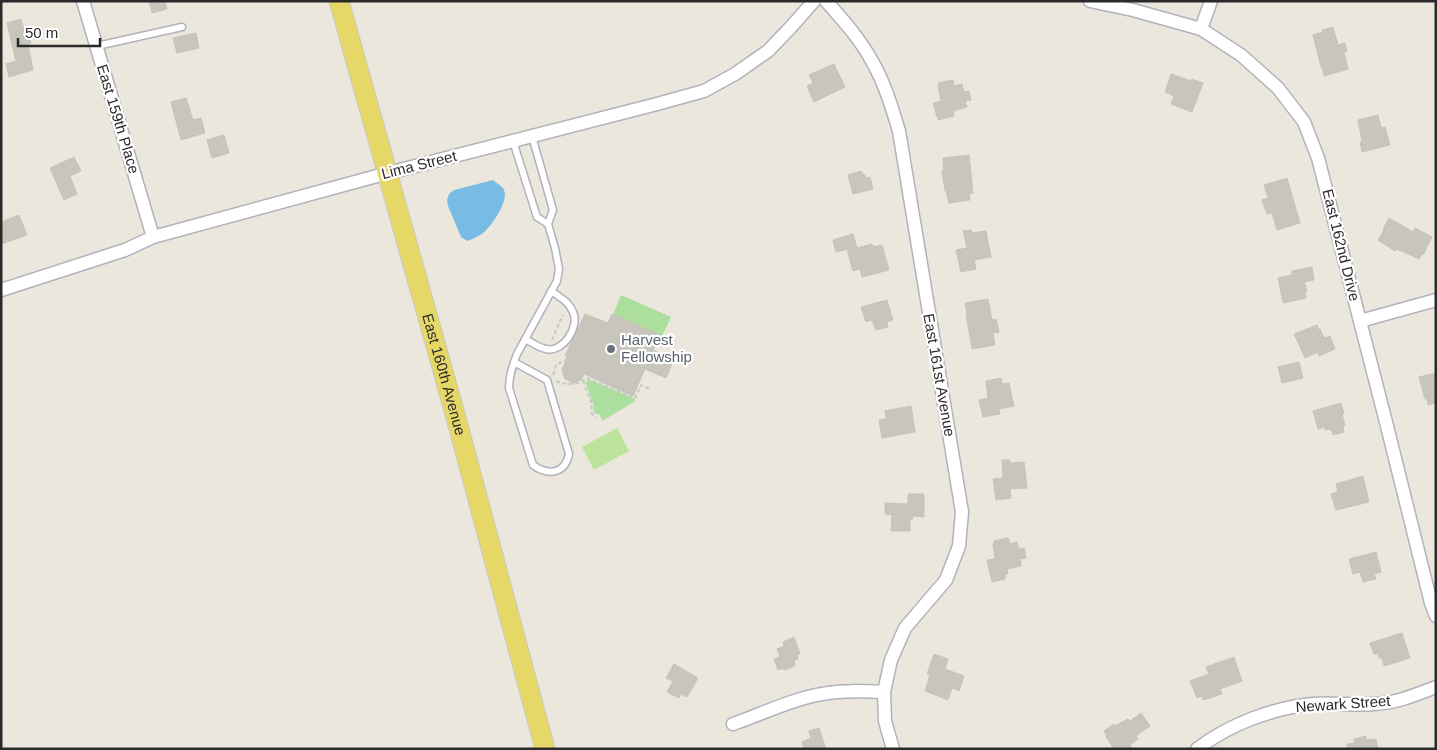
<svg xmlns="http://www.w3.org/2000/svg" width="1437" height="750" font-family="Arial,sans-serif">
<style>
.green{fill:#acde9e}
.pitch{fill:#bce49a}
.water{fill:#78bce6}
.building{fill:#c7c5bc;stroke:#c6c3b7}
.lines{fill:none;stroke-linecap:round;stroke-linejoin:round}
.service-casing{stroke:#b1b2bd;stroke-width:9}
.minor-casing{stroke:#b1b2bd;stroke-width:15}
.primary-casing{stroke:#c8c8c8;stroke-width:21}
.path{stroke:#c8c8c8;stroke-width:2;stroke-dasharray:4 2.5;stroke-linecap:butt}
.service{stroke:#fff;stroke-width:6}
.minor{stroke:#fff;stroke-width:12}
.primary{stroke:#e6d867;stroke-width:19}
.worship-dot{fill:#6b7280;stroke:#fff;stroke-width:2}
.labels{text-anchor:middle;stroke-width:4.5;stroke-linejoin:round;paint-order:stroke}
.street-label{font-size:15px;fill:#2a2a2a;stroke:#fff}
.worship-label{font-size:15px;fill:#5b616d;stroke:#fff;text-anchor:start}
</style>
<rect width="100%" height="100%" fill="#ebe7dd"/>
<g class="green">
<polygon points="621,295 671,317 662,336 613,315"/>
<path d="M590,380L635,399L634,402C623,408 613,415 602,421L600,415L594,413L593,403L586,384V381Z"/>
</g>
<polygon class="pitch" points="617,428 629,451 594,470 582,447"/>
<path class="water" d="M493,180C496,183 501,185 503,188C511,199 491,227 482,234C477,237 472,239 467,241L461,237L448,206L447,200L449,194L454,190Z"/>
<g class="building">
<polygon points="149,1 165,1 167,9 152,13"/>
<polygon points="21,19 25,33 28,32 31,43 28,44 33,70 9,77 6,64 16,61 7,23"/>
<polygon points="1333,27 1338,45 1345,43 1347,51 1344,52 1348,69 1324,76 1322,67 1321,67 1313,35 1323,32 1322,30"/>
<polygon points="196,33 199,48 177,53 173,38"/>
<polygon points="834,64 845,87 814,102 807,86 813,83 809,75"/>
<polygon points="1171,74 1191,81 1192,79 1203,83 1192,112 1171,104 1174,96 1165,92"/>
<polygon points="953,80 954,86 962,84 964,92 969,91 971,100 965,101 967,107 953,111 954,116 938,120 933,103 941,101 938,86 939,86 938,83"/>
<polygon points="186,98 193,120 201,118 205,133 181,140 171,102"/>
<polygon points="1378,115 1381,128 1385,127 1390,145 1362,152 1360,142 1362,142 1358,120"/>
<polygon points="224,135 229,153 212,158 207,140"/>
<polygon points="969,155 973,193 969,194 970,200 949,203 946,191 945,191 942,170 944,170 943,158"/>
<polygon points="74,157 81,171 70,176 77,194 64,200 50,168"/>
<polygon points="861,171 862,174 864,174 866,178 870,177 873,189 853,194 848,175"/>
<polygon points="1287,178 1300,223 1277,230 1272,213 1267,214 1262,200 1268,198 1264,185"/>
<polygon points="19,215 27,235 1,244 1,222"/>
<polygon points="1389,218 1413,232 1415,228 1432,237 1423,255 1422,254 1419,259 1397,249 1395,251 1378,240 1384,230 1383,229"/>
<polygon points="971,230 972,233 986,231 991,257 974,260 976,269 961,272 956,250 967,248 963,231"/>
<polygon points="853,234 857,248 872,244 873,247 882,245 889,270 862,277 860,269 853,271 847,249 836,252 833,240"/>
<polygon points="1312,267 1314,280 1304,282 1307,292 1305,292 1306,298 1283,303 1278,278 1292,275 1292,271"/>
<polygon points="988,299 992,320 996,319 999,332 993,333 995,345 972,349 966,314 967,313 965,303"/>
<polygon points="887,300 893,320 887,322 888,327 876,330 872,320 866,322 861,307"/>
<polygon points="585,314 608,323 612,314 660,335 653,350 674,359 666,378 645,369 633,396 584,374 581,380 573,383 565,379 562,370 567,357 565,356"/>
<polygon points="1317,325 1319,330 1320,329 1324,338 1330,336 1335,349 1319,356 1318,352 1305,358 1294,334"/>
<polygon points="1299,362 1303,378 1282,383 1278,367"/>
<polygon points="1436,373 1436,403 1428,405 1427,399 1425,399 1419,377"/>
<polygon points="1001,378 1002,384 1009,383 1014,406 999,409 1000,414 983,417 979,400 988,398 986,381"/>
<polygon points="1341,403 1344,413 1342,414 1345,425 1343,426 1344,432 1333,435 1331,429 1325,430 1325,427 1318,429 1313,411"/>
<polygon points="911,406 915,432 882,438 879,420 886,419 885,411"/>
<polygon points="1002,460 1010,460 1010,463 1024,462 1027,488 1010,489 1011,498 996,500 993,479 1003,478"/>
<polygon points="1363,476 1369,502 1336,510 1331,494 1338,492 1336,484"/>
<polygon points="908,494 924,494 924,517 913,516 913,519 910,519 910,531 891,531 892,515 885,514 885,503 908,504"/>
<polygon points="1008,538 1010,544 1017,542 1019,549 1024,548 1026,558 1020,559 1021,566 1007,569 1008,574 1005,574 1005,579 992,582 987,560 995,559 993,544 994,543 994,541"/>
<polygon points="1376,552 1381,572 1374,574 1376,579 1363,582 1360,572 1353,574 1349,559"/>
<polygon points="1402,633 1410,658 1384,666 1382,658 1379,658 1378,653 1374,654 1370,643"/>
<polygon points="794,637 800,654 797,655 798,659 794,660 795,666 784,670 784,668 778,670 774,659 780,657 777,649 784,646 783,642"/>
<polygon points="934,654 948,659 945,669 964,676 959,691 952,688 948,700 925,691 930,675 927,674"/>
<polygon points="1234,657 1242,681 1220,689 1222,694 1203,700 1202,696 1197,698 1190,681 1209,674 1206,667"/>
<polygon points="674,664 698,678 687,697 681,694 679,698 667,692 673,681 666,678"/>
<polygon points="1141,713 1150,726 1136,736 1138,739 1130,745 1133,749 1114,749 1106,737 1107,736 1104,731 1114,724 1115,726 1128,719 1130,721"/>
<polygon points="819,728 826,749 804,749 802,742 811,738 809,731"/>
<polygon points="1366,736 1367,740 1376,739 1378,749 1347,749 1347,744 1355,743 1354,739"/>
</g>
<g class="lines">
<defs>
<g id="service">
<polyline points="97,46 182,27"/>
<polyline points="513,141 537,217 548,224"/>
<path d="M525,339C531,342 539,348 546,349C563,353 580,327 573,312C569,302 560,297 551,291"/>
<path d="M514,362L547,380L569,454C565,474 548,476 533,465L509,388C509,375 513,365 517,354L557,281L559,269L555,248L548,224L553,210L532,136"/>
</g>
<g id="minor">
<polyline points="83,1 153,237"/>
<path d="M826,1C843,20 861,40 873,63C885,84 892,108 899,131L962,512L959,546L946,580L905,628L891,660L884,692L885,721L893,749"/>
<polyline points="1090,1 1133,10 1201,29 1241,55 1278,88 1304,122 1318,158 1387,426 1431,603 1436,616"/>
<polyline points="1201,29 1211,1"/>
<polyline points="1,290 125,250 153,237 388,173 657,104 704,91 735,74 768,51 791,27 814,1"/>
<polyline points="1360,321 1436,300"/>
<path d="M733,724C762,714 792,699 822,694C842,690 864,691 884,692"/>
<path d="M1197,749C1230,724 1272,708 1313,704C1333,702 1354,706 1374,704C1397,703 1415,695 1436,687"/>
</g>
<g id="primary">
<path id="s1" d="M339,1L455,414L545,749"/>
</g>
</defs>
<use href="#service" class="service-casing"/>
<use href="#minor" class="minor-casing"/>
<use href="#primary" class="primary-casing"/>
<g class="path">
<polyline points="552,340 563,315"/>
<polyline points="553,375 556,365 569,358"/>
<path d="M556,381C567,385 578,386 586,378L635,398L641,385L650,389"/>
<polyline points="583,381 591,401 592,414 596,418"/>
</g>
<use href="#service" class="service"/>
<use href="#minor" class="minor"/>
<use href="#primary" class="primary"/>
</g>
<circle class="worship-dot" cx="611" cy="349" r="5"/>
<g class="labels">
<g class="street-label">
<text transform="translate(118 119) rotate(73)" y="5">East 159th Place</text>
<text transform="translate(419 165) rotate(-14)" y="5">Lima Street</text>
<text transform="translate(1341 245) rotate(76)" y="5">East 162nd Drive</text>
<text dy="5" stroke="none"><textPath href="#s1" startOffset="388">East 160th Avenue</textPath></text>
<text transform="translate(939 375) rotate(80)" y="5">East 161st Avenue</text>
<text transform="translate(1343 704) rotate(-4)" y="5">Newark Street</text>
</g>
<g class="worship-label">
<text x="621" y="345">Harvest<tspan x="621" dy="17">Fellowship</tspan></text>
</g>
</g>
<rect width="1437" height="750" fill="none" stroke="#2a2a2a" stroke-width="5"/>
<path d="M18 38v8h82v-8" fill="none" stroke="#2a2a2a" stroke-width="2.5"/>
<text x="25" y="38" font-size="15" fill="#2a2a2a" stroke="#ffffff" stroke-width="4" paint-order="stroke">50 m</text>
</svg>
